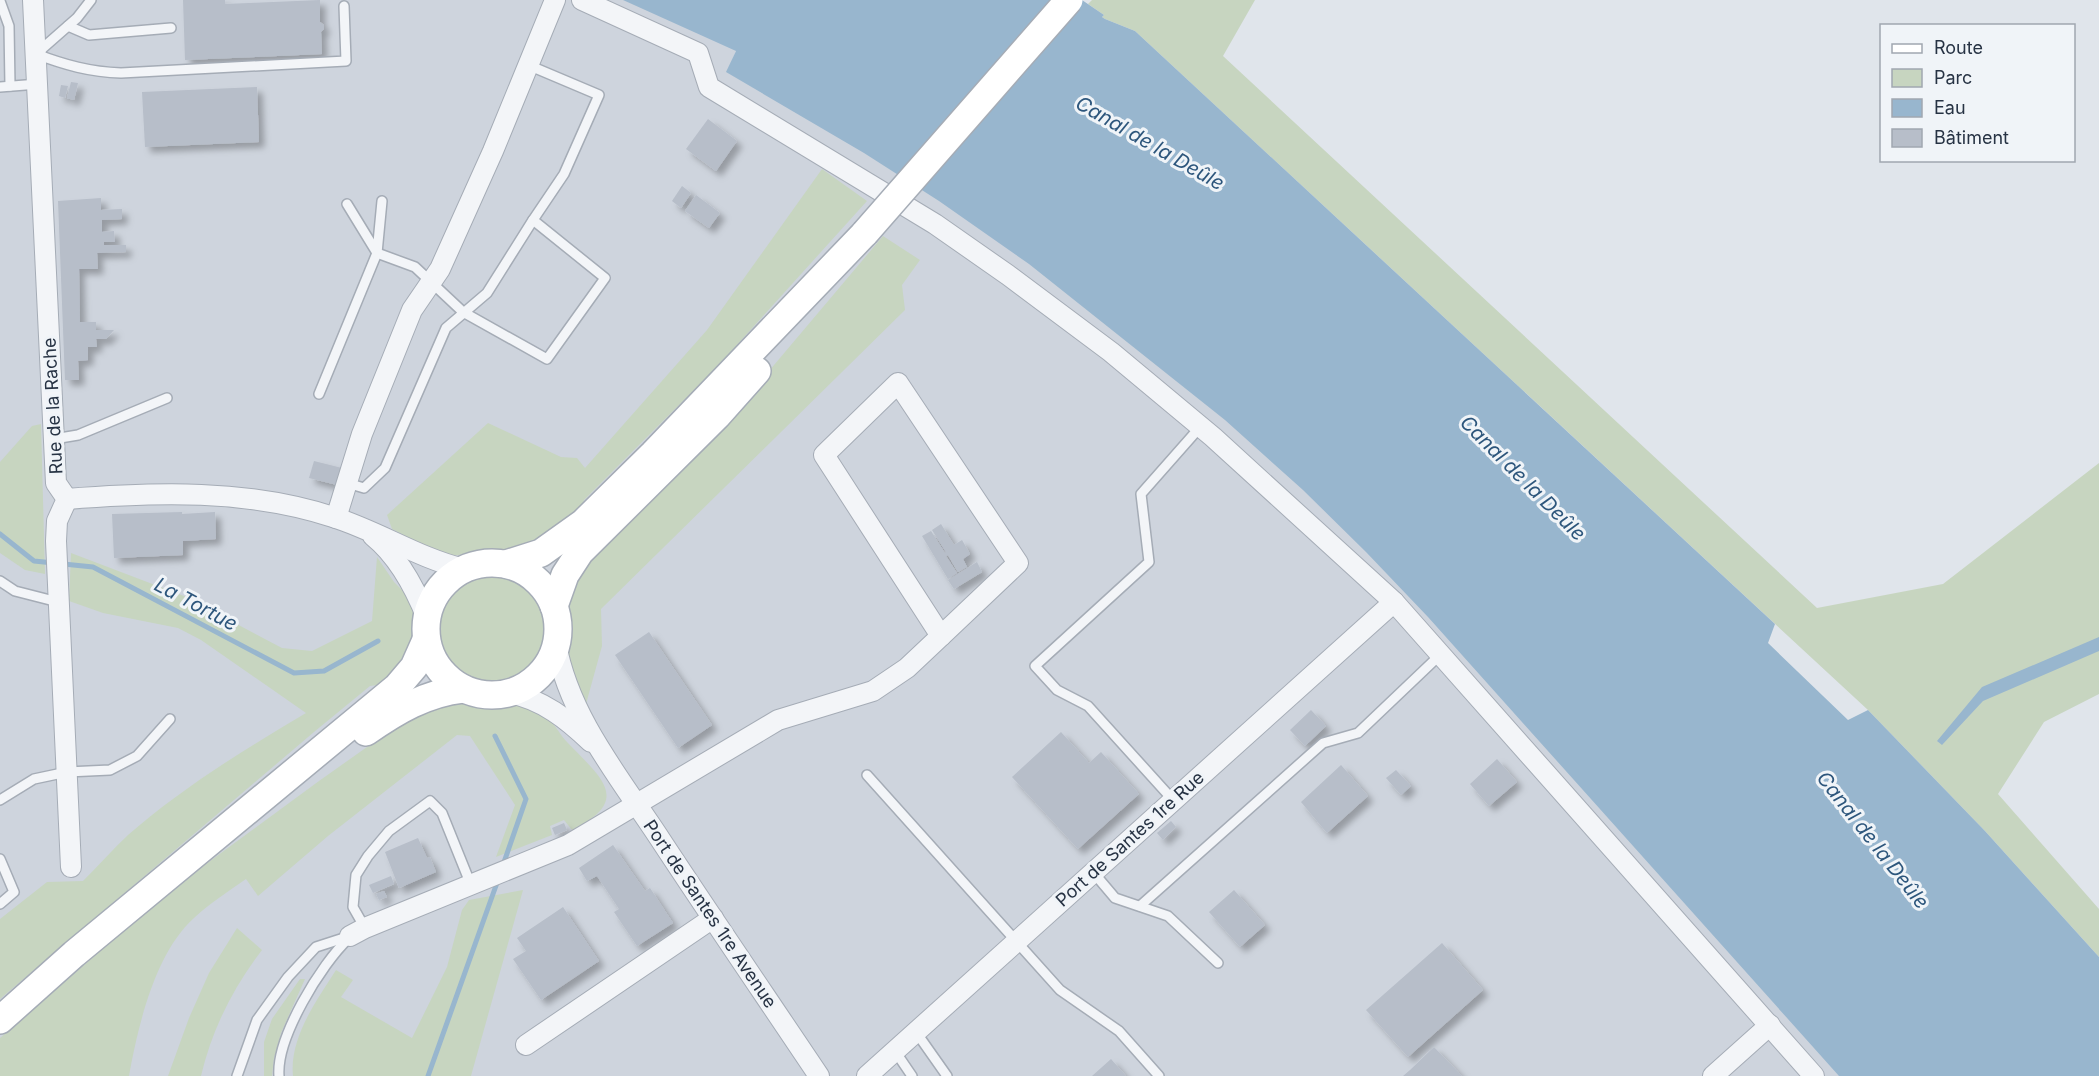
<svg xmlns="http://www.w3.org/2000/svg" width="2099" height="1076" font-family="Inter,sans-serif">
<style>
.built{fill:#ced4dd}
.green{fill:#c7d5c0}
.water{fill:#98b6ce}
.lines{fill:none;stroke-linecap:round;stroke-linejoin:round}
.stream{stroke:#98b6ce;stroke-width:5}
.building{fill:#b7bec9;filter:url(#shadow)}
.service-casing{stroke:#a5acb6;stroke-width:12}
.minor-casing{stroke:#a5acb6;stroke-width:22}
.secondary-casing{stroke:#a5acb6;stroke-width:30}
.service{stroke:#f3f5f8;stroke-width:9}
.minor{stroke:#f3f5f8;stroke-width:20}
.secondary{stroke:#fff;stroke-width:27}
.secondary-bridge-casing{stroke:#a5acb6;stroke-width:30;stroke-linecap:butt}
.secondary-bridge{stroke:#fff;stroke-width:27}
.labels{text-anchor:middle;stroke-width:6;stroke-linejoin:round;paint-order:stroke}
.street-label{font-size:18px;fill:#273344;stroke:#f0f4f8}
.water-label{font-size:20px;font-style:italic;fill:#2d567c;stroke:#f0f4f8}
</style>
<defs>
<filter id="shadow"><feDropShadow dx="5.5" dy="5.5" stdDeviation="3" flood-color="#0004"/></filter>
</defs>
<rect width="100%" height="100%" fill="#e0e5eb"/>
<polygon class="built" points="0,0 720,0 736,51 727,72 941,194 1361,505 1909,1076 0,1076"/>
<g class="green">
<polygon points="1092,0 1255,0 1223,56 1817,608 1943,584 2099,463 2099,694 2044,722 1998,794 2099,909 2099,957 1985,831 1868,710 1135,31 1105,19 1102,17 1104,15 1088,4"/>
<polygon points="822,169 867,201 718,366 584,500 582,508 562,528 509,555 479,552 445,557 392,529 387,515 488,423 561,457 577,458 585,468 707,330"/>
<polygon points="883,236 920,260 902,285 905,310 601,609 602,646 586,704 565,657 568,587 586,563 720,429"/>
<polygon points="41,424 45,574 25,570 0,553 0,462 32,426"/>
<path d="M71,553L184,596L282,648L312,651L372,621L377,557L394,582L410,598L416,625L405,665L385,684L370,686L314,732L0,999V919L47,882L83,881C98,866 113,849 128,835C182,788 245,749 306,713L201,640L178,628L103,613L69,601Z"/>
<circle cx="492" cy="629" r="54"/>
<path d="M441,701C458,701 474,705 491,706C506,707 522,703 536,710C553,718 556,730 567,742C600,777 634,800 572,830L564,820L550,826L552,835L496,857L515,805L470,736L457,735L328,836L258,896L246,879C229,891 210,903 194,918C155,953 138,1026 129,1076H0V1038L99,952L206,864L319,781L415,713Z"/>
<path d="M523,890L471,1076H293C289,1038 317,1000 336,970L353,980L341,997L412,1038L447,967L462,910L469,900Z"/>
<path d="M237,928L262,950C233,988 212,1029 201,1076H168L189,1018L209,973Z"/>
<polygon points="300,979 305,979 281,1033 274,1058 272,1076 264,1076 264,1042 272,1019"/>
</g>
<g class="water">
<polygon points="623,0 1082,0 1104,15 1102,17 1105,19 1135,31 1775,624 1768,643 1848,720 1868,710 1985,831 2099,957 2099,1076 1839,1076 1428,617 1366,552 1303,490 1225,420 1029,264 939,201 864,153 726,72 736,51"/>
<polygon points="2099,637 2099,651 1983,701 1942,745 1937,741 1982,687"/>
</g>
<g class="lines">
<g class="stream">
<polyline points="0,534 34,561 93,567 294,673 324,671 378,641"/>
<polyline points="495,736 526,799 503,865"/>
<polyline points="428,1076 498,880"/>
</g>
</g>
<g class="building">
<polygon points="183,0 225,0 225,4 320,0 320,22 324,25 324,29 321,32 322,54 185,60"/>
<polygon points="71,82 78,83 74,100 67,98"/>
<polygon points="61,85 68,86 65,98 59,96"/>
<polygon points="257,87 259,142 145,147 142,92"/>
<polygon points="708,119 737,141 716,171 686,149"/>
<polygon points="682,186 691,193 681,208 672,201"/>
<polygon points="696,195 720,213 709,228 685,211"/>
<polygon points="101,198 101,210 122,209 122,219 102,220 102,232 114,231 115,242 104,242 104,245 126,245 126,252 97,253 98,269 79,269 80,322 96,322 96,330 114,330 106,339 96,339 97,347 88,347 88,360 78,361 79,380 65,380 58,201"/>
<polygon points="314,461 342,468 337,485 309,478"/>
<polygon points="182,512 182,514 215,512 216,539 183,541 183,555 114,558 112,514"/>
<polygon points="941,524 954,545 962,540 970,554 963,559 967,567 958,572 948,555 946,556 957,573 948,579 922,536 931,531 945,553 946,552 932,530"/>
<polygon points="977,562 982,572 954,589 948,580"/>
<polygon points="649,632 712,725 678,748 615,655"/>
<polygon points="1311,710 1326,726 1305,746 1290,730"/>
<polygon points="1061,732 1089,763 1101,752 1139,794 1078,849 1012,777"/>
<polygon points="1497,759 1517,782 1489,806 1470,784"/>
<polygon points="1341,765 1368,796 1327,833 1301,802"/>
<polygon points="1396,770 1411,786 1401,795 1386,778"/>
<polygon points="1171,821 1176,827 1163,840 1157,833"/>
<polygon points="564,823 567,830 555,835 552,828"/>
<polygon points="418,838 427,858 430,857 436,872 399,888 385,852"/>
<polygon points="613,845 645,891 650,888 673,923 637,946 614,912 619,909 597,876 587,881 579,868"/>
<polygon points="391,876 394,884 373,893 369,885"/>
<polygon points="1234,890 1265,925 1240,947 1209,912"/>
<polygon points="384,891 387,897 379,900 376,894"/>
<polygon points="563,907 599,961 541,1000 513,959 526,951 517,938"/>
<polygon points="1442,943 1483,990 1408,1057 1366,1010"/>
<polygon points="1434,1047 1462,1076 1403,1076 1410,1070"/>
<polygon points="1111,1059 1126,1076 1092,1076"/>
</g>
<g class="lines">
<defs>
<g id="service">
<path d="M91,0L77,18L36,54C65,65 90,72 121,73L346,61L344,6"/>
<polyline points="0,1 9,26 10,86"/>
<polyline points="68,26 89,35 171,28"/>
<polyline points="528,65 599,95 564,174 533,220"/>
<polyline points="0,87 38,84"/>
<polyline points="319,394 377,253 382,201"/>
<polyline points="54,439 78,435 167,398"/>
<polyline points="347,483 364,488 385,468 446,328 487,293 533,220 605,278 547,359 463,312 415,267 377,253 347,204"/>
<polyline points="0,581 15,591 58,602"/>
<polyline points="867,775 1060,990 1119,1031 1159,1076"/>
<polyline points="0,800 34,779 67,772 110,770 137,756 170,719"/>
<polyline points="1173,800 1088,706 1057,690 1035,666 1149,562 1141,494 1201,426"/>
<polyline points="0,859 14,892 0,904"/>
<polyline points="1093,872 1115,898 1168,916 1218,963"/>
<polyline points="1140,906 1323,743 1358,733 1441,654"/>
<polyline points="365,928 353,907 356,875 368,856 389,831 430,801 442,813 471,885"/>
<polyline points="916,1032 947,1076"/>
<polyline points="895,1051 912,1076"/>
<polyline points="237,1076 257,1020 288,977 316,947 350,936"/>
<path d="M279,1076C276,1038 321,964 349,938"/>
</g>
<g id="minor">
<polyline points="33,0 56,483 67,499 57,521 56,541 71,867"/>
<polyline points="582,0 698,53 709,87 935,224 1008,275 1111,352 1213,437 1394,602 1814,1076"/>
<polygon points="898,383 1018,563 941,636 824,455"/>
<path d="M67,499C156,492 247,489 333,517C378,531 418,558 464,569"/>
<polyline points="336,518 362,434 412,310 440,269 493,151 555,0"/>
<path d="M373,536C399,557 415,588 427,618"/>
<path d="M556,644C569,717 620,778 660,839C712,918 766,997 819,1076"/>
<path d="M510,693C543,700 567,719 591,742"/>
<polyline points="350,936 365,928 568,845 778,720 873,691 907,668 941,636"/>
<polyline points="526,1045 713,918"/>
<polyline points="867,1076 1394,602"/>
<polyline points="1713,1076 1770,1025"/>
</g>
<g id="secondary">
<circle cx="492" cy="629" r="66"/>
<polyline points="506,564 541,553 583,523 653,454 865,233"/>
<polyline points="554,606 565,575 580,552 717,416 757,371"/>
<path d="M366,732C396,711 426,693 463,689"/>
<polyline points="0,1020 74,954 397,687 414,667 426,640"/>
</g>
</defs>
<use href="#service" class="service-casing"/>
<use href="#minor" class="minor-casing"/>
<use href="#secondary" class="secondary-casing"/>
<use href="#service" class="service"/>
<use href="#minor" class="minor"/>
<use href="#secondary" class="secondary"/>
<defs>
<polyline id="secondary-bridge" points="865,233 1069,0"/>
</defs>
<use href="#secondary-bridge" class="secondary-bridge-casing"/>
<use href="#secondary-bridge" class="secondary-bridge"/>
</g>
<g class="labels">
<g class="street-label">
<text transform="translate(53 406) rotate(-93)" y="6">Rue de la Rache</text>
<text transform="translate(1130 839) rotate(-42)" y="6">Port de Santes 1re Rue</text>
<text transform="translate(710 914) rotate(56)" y="6">Port de Santes 1re Avenue</text>
</g>
<g class="water-label">
<text transform="translate(1150 143) rotate(30)" y="7">Canal de la Deûle</text>
<text transform="translate(1523 478) rotate(45)" y="7">Canal de la Deûle</text>
<text transform="translate(196 604) rotate(28)" y="7">La Tortue</text>
<text transform="translate(1873 840) rotate(52)" y="7">Canal de la Deûle</text>
</g>
</g>
<rect x="1880" y="24" width="195" height="138" fill="#f0f4f8" stroke="#a0a7b0" stroke-width="1.5"/>
<rect x="1892" y="44" width="30" height="9" fill="#ffffff" stroke="#a0a7b0" stroke-width="1.5"/>
<text x="1934" y="54" font-size="18" fill="#273344">Route</text>
<rect x="1892" y="69" width="30" height="18" fill="#c7d5c0" stroke="#a0a7b0" stroke-width="1.5"/>
<text x="1934" y="84" font-size="18" fill="#273344">Parc</text>
<rect x="1892" y="99" width="30" height="18" fill="#98b6ce" stroke="#a0a7b0" stroke-width="1.5"/>
<text x="1934" y="114" font-size="18" fill="#273344">Eau</text>
<rect x="1892" y="129" width="30" height="18" fill="#b7bec9" stroke="#a0a7b0" stroke-width="1.5"/>
<text x="1934" y="144" font-size="18" fill="#273344">Bâtiment</text>
</svg>
